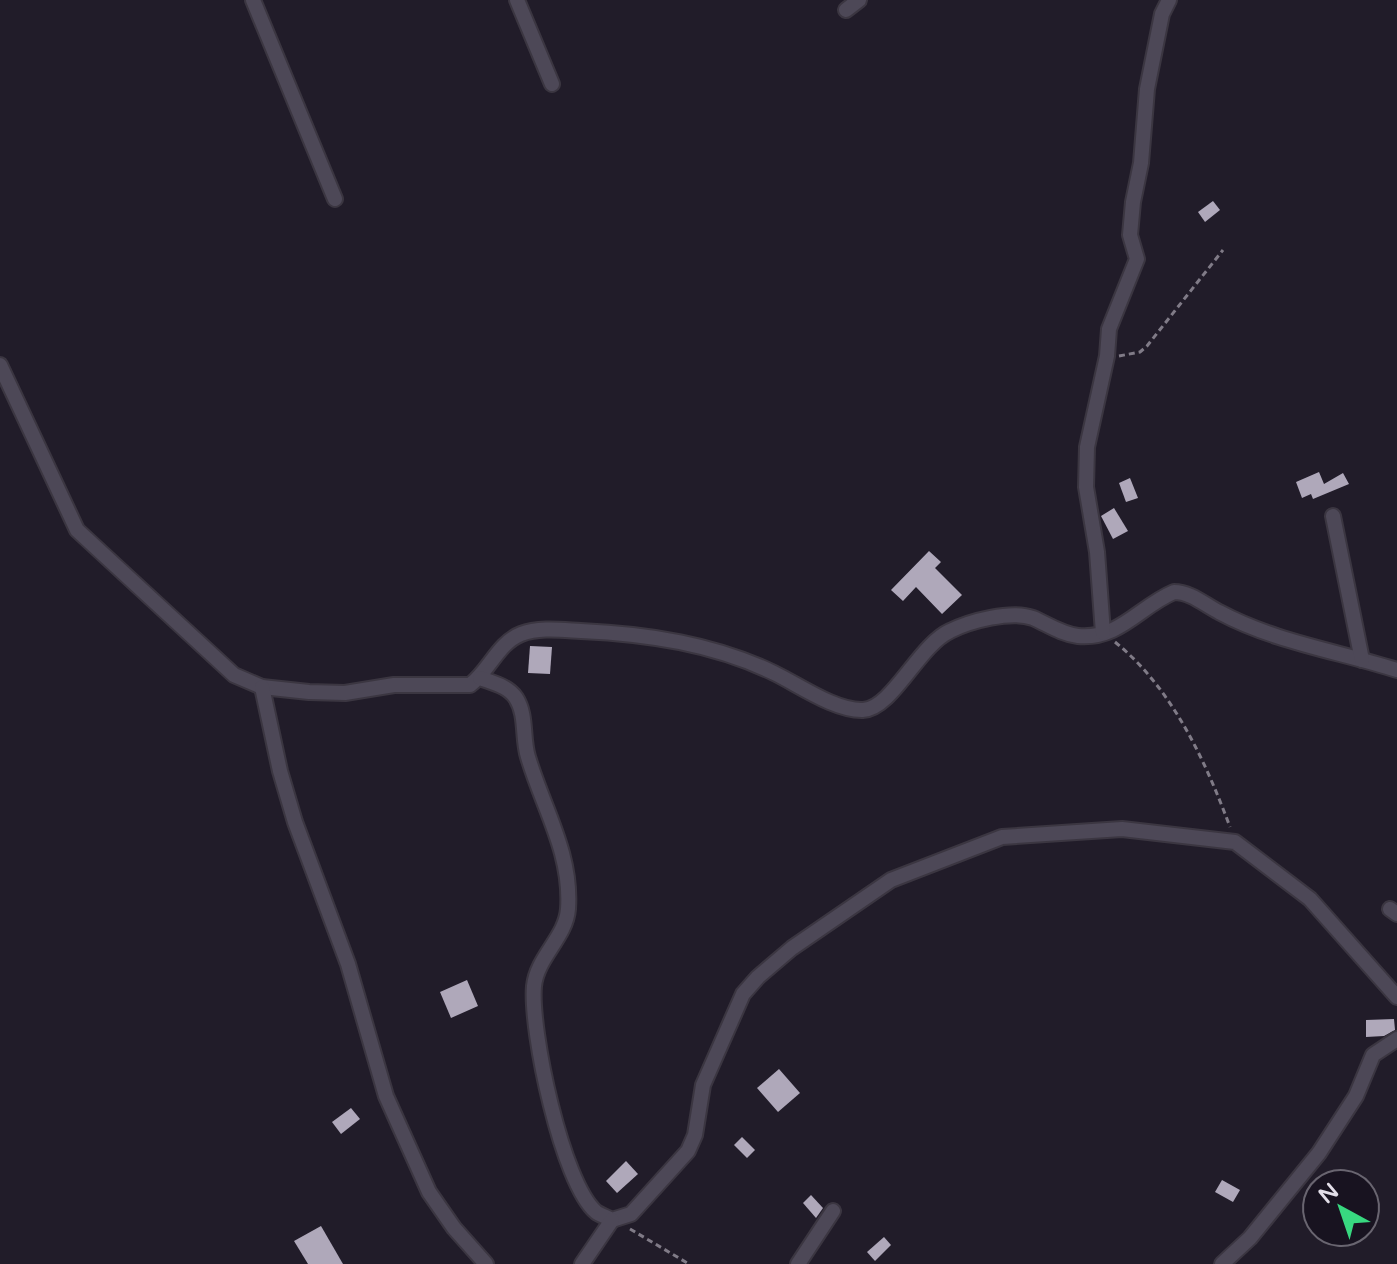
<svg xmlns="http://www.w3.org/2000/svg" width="1397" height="1264" font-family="'Varela Round',sans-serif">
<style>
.building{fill:#afa8ba}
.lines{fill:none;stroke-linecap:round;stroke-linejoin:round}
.minor-casing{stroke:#3b3641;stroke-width:18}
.path{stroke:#807b87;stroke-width:3;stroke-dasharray:6 4;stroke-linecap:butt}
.minor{stroke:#4d4857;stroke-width:14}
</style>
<rect width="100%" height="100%" fill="#211c29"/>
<g class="building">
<polygon points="1213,201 1220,210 1205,222 1198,212"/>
<polygon points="1319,472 1324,484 1343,473 1349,484 1313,499 1311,494 1302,498 1296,482"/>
<polygon points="1130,478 1138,498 1126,502 1119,483"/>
<polygon points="1114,508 1128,531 1113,539 1101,516"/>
<polygon points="929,551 941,562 935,568 962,595 942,614 916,587 903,601 891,590"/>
<polygon points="530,646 552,647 550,674 528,673"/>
<polygon points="467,980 478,1006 451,1018 440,992"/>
<polygon points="1394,1019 1395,1030 1384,1036 1366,1037 1366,1020"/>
<polygon points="779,1069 800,1093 778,1112 757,1088"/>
<polygon points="351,1108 360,1119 341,1134 332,1122"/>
<polygon points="742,1137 755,1150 747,1158 734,1145"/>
<polygon points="626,1161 638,1174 617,1193 606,1181"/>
<polygon points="1222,1180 1240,1190 1233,1202 1215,1192"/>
<polygon points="811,1195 823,1208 816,1218 803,1203"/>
<polygon points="321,1226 343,1264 308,1264 294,1241"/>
<polygon points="884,1237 891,1245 875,1261 867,1252"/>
</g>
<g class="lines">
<defs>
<g id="minor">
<polyline points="253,0 335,199"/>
<polyline points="517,0 552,84"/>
<polyline points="846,10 859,0"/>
<path d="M0,365L77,530L234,675L262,687L309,692L345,693L394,685H470C489,671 498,643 521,634C539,627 562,630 581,631C648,634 714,644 774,673C799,685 835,711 863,710C892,709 919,645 950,631C970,621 1011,610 1033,618C1047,624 1061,634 1078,636C1119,640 1140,606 1174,592C1191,592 1205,605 1219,612C1275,642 1337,651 1397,670"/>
<polyline points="1333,516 1362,660"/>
<polyline points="1103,633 1097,552 1086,487 1087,447 1107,356 1109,329 1137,259 1130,235 1133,202 1141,163 1147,89 1162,14 1169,0"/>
<path d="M480,678C493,683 508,686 516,698C527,715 522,738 528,757C543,808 572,853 568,909C566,937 537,957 534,986C530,1030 562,1183 596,1212C600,1215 607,1217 612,1220L631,1214L688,1151L695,1135L703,1085L743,994L758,977L792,948L891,880L1002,837L1122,829L1235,842L1310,899L1397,997"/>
<polyline points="262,687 280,771 295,822 348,964 386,1096 429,1192 454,1228 486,1264"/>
<polyline points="1390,909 1397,914"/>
<polyline points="582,1264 612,1220"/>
<polyline points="798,1264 833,1211"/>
<polyline points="1222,1264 1250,1238 1319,1153 1356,1096 1373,1055 1397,1039"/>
</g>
</defs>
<use href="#minor" class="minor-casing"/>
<g class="path">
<polyline points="1119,356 1140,352 1147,346 1223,250"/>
<path d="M1115,642C1172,688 1205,760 1230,827"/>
<polyline points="630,1229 689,1264"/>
</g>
<use href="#minor" class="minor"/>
</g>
<g transform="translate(1341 1208) rotate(320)"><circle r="38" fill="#181320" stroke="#696570" stroke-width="2"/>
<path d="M0-6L14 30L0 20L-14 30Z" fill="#38d880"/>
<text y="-12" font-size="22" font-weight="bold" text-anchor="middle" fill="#e3dfe9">N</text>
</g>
</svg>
